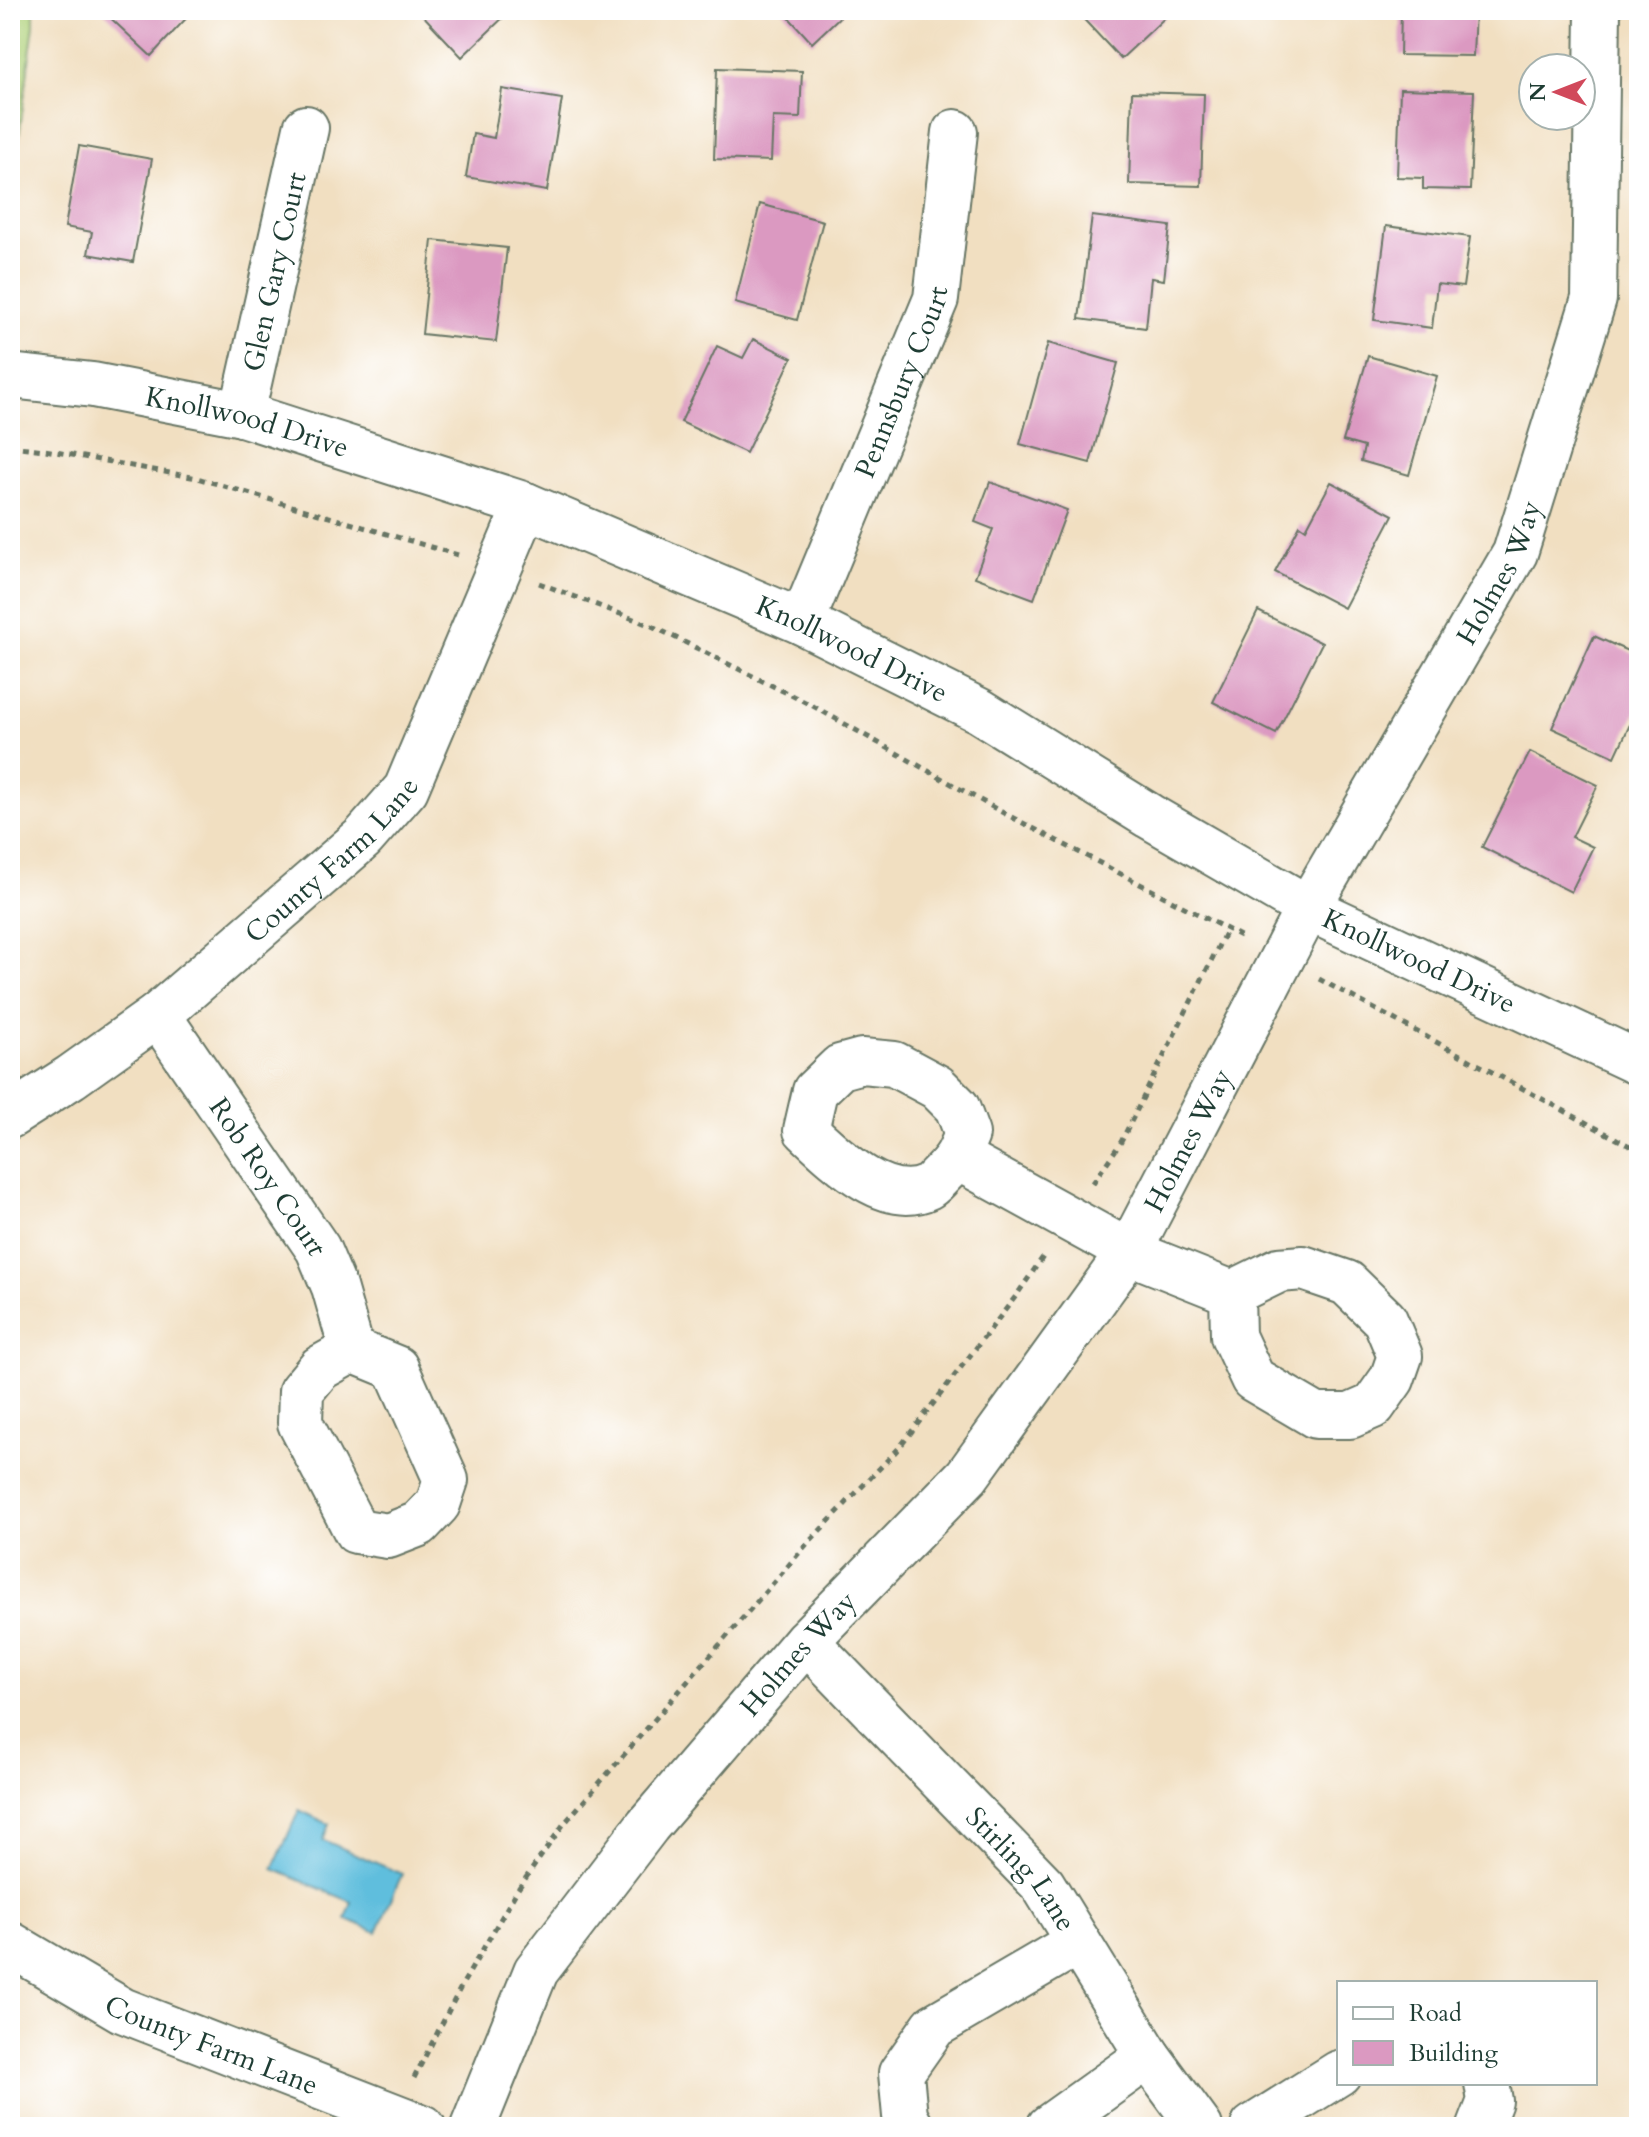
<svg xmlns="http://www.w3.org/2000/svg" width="1649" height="2137" font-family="Cardo,serif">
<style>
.green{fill:#b0d27b;stroke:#688858;stroke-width:2}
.water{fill:#5fbedd;stroke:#3f7e88;stroke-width:2}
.building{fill:#db99c1}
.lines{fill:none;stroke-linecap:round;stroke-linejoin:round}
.minor-casing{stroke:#687665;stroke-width:48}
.path{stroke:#687665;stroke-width:5;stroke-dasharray:6 6;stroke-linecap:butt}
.minor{stroke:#fff;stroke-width:44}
.labels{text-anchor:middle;stroke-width:7;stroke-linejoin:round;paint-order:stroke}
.street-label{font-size:28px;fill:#1f3d34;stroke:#fff}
</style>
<rect width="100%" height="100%" fill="#fff"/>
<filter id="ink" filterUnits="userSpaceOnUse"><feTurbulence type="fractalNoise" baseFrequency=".0125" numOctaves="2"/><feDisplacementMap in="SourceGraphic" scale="16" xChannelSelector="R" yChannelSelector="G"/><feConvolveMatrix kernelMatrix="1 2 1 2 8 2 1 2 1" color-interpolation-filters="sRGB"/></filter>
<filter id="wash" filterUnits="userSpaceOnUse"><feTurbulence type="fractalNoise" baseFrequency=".006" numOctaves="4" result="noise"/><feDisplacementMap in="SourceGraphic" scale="32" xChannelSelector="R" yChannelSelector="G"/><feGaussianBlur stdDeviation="1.8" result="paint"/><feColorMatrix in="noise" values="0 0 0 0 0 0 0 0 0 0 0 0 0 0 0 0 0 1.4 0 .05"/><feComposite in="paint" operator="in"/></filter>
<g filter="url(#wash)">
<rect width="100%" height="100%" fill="#f1dfc1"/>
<polygon class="green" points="10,10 34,10 34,25 10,203"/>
<polygon class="water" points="299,1810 329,1824 323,1840 402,1874 377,1932 346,1919 352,1902 273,1869"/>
<g id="blocks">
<g class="building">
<polygon points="102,10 194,10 151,56"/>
<polygon points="418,10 511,10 462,57"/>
<polygon points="782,10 847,10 812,43"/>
<polygon points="1075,10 1173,10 1121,59"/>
<polygon points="1401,10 1475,10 1473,56 1400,55"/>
<polygon points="717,68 802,71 800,118 773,117 771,161 714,159"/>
<polygon points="502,89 562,99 547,191 466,177 473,134 494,138"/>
<polygon points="1400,89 1474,91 1470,190 1423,189 1423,178 1397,177"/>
<polygon points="1132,92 1204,94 1201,186 1129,184"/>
<polygon points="79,146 152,159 133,262 88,254 92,232 65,227"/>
<polygon points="760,204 823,221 797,320 735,303"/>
<polygon points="1092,216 1170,226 1164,280 1151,278 1146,328 1079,319"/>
<polygon points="1386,226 1470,237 1463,287 1437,284 1432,328 1374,320"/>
<polygon points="432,240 507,248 496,342 422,334"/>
<polygon points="753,339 792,358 746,453 681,422 717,346 743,358"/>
<polygon points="1048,343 1118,363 1090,463 1020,444"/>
<polygon points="1368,356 1437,376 1409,475 1361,461 1364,447 1343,441"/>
<polygon points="990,482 1067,510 1034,599 975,577 993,529 975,522"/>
<polygon points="1331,482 1393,515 1344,608 1275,572 1300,525 1306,529"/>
<polygon points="1258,611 1322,643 1276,734 1213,702"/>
<polygon points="1594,636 1639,656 1639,705 1615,757 1552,728"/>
<polygon points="1530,752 1598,785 1572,837 1593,847 1571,892 1482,847"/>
</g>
</g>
</g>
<g filter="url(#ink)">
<use href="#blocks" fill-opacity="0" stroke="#687665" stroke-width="2"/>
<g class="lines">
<defs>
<g id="minor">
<path id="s1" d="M10,376L93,385L242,414L526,505L802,622L980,711L1149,816L1308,908L1639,1063"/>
<path id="s2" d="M242,414L306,128"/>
<path id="s3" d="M802,622L936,299L955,132"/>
<path id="s4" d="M158,1015L318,1249L334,1287L352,1350"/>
<path d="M862,1061L894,1064L937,1087L957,1107L967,1134C959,1154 957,1159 941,1175C937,1179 932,1185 928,1187C885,1208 834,1156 806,1130L815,1091L840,1067Z"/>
<path id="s5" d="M10,1116L71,1077L158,1015L363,838L406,789L526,505"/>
<polyline points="958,1158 1129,1252 1232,1293 1279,1270 1303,1268 1347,1283 1385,1320 1400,1356 1392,1379 1373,1406 1350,1416 1316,1416 1253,1379 1233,1336 1232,1293"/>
<polygon points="352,1350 396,1368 446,1480 438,1504 419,1524 388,1536 356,1531 300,1423 301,1391 320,1368"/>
<path id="s6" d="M806,1641L1043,1885L1148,2056L1200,2127"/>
<path id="s7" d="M10,1944L122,2010L423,2127"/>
<path id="s8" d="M473,2127L536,1971L648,1825L806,1641L967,1476L1129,1252L1308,908L1515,553L1594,299L1598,10"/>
<polyline points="911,2127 905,2116 901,2073 934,2026 1078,1942"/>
<polyline points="1049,2127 1148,2056"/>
<polyline points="1253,2127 1339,2073"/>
<polyline points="1480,2127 1490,2101 1487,2083"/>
</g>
</defs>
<use href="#minor" class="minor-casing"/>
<g class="path">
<polyline points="10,446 45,450 197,478 458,555"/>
<polyline points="539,583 652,626 813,706 996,809 1244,938"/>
<polyline points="1319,979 1639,1151"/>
<polyline points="1093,1183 1121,1142 1227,929"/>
<polyline points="414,2078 462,1985 518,1889 563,1825 807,1544 899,1448 1016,1296 1045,1254"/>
</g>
<use href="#minor" class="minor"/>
</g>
</g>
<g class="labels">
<g class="street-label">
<text dy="10" stroke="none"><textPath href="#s2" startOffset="146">Glen Gary Court</textPath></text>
<text dy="10" stroke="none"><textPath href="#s3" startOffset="260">Pennsbury Court</textPath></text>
<text dy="10" stroke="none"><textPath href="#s1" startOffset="242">Knollwood Drive</textPath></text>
<text dy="10" stroke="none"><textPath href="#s8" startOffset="1876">Holmes Way</textPath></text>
<text dy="10" stroke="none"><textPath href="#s1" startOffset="890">Knollwood Drive</textPath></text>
<text dy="10" stroke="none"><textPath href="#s5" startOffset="412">County Farm Lane</textPath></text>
<text dy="10" stroke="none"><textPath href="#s1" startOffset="1538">Knollwood Drive</textPath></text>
<text dy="10" stroke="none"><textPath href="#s8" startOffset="1228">Holmes Way</textPath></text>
<text dy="10" stroke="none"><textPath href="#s4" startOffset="196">Rob Roy Court</textPath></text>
<text dy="10" stroke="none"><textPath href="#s8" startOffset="580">Holmes Way</textPath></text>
<text dy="10" stroke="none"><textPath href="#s6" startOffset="314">Stirling Lane</textPath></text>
<text dy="10" stroke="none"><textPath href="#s7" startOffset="226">County Farm Lane</textPath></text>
</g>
</g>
<rect width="1649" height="2137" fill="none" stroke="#fff" stroke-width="40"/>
<rect x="1337" y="1981" width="260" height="104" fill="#ffffff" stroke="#a5b1ae" stroke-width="2"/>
<rect x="1353" y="2007" width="40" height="12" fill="#ffffff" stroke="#a5b1ae" stroke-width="2"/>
<text x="1409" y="2021" font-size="24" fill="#1f3d34">Road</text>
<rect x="1353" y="2041" width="40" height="24" fill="#db99c1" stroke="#a5b1ae" stroke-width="2"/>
<text x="1409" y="2061" font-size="24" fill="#1f3d34">Building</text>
<g transform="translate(1557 92) rotate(270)"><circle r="38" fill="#ffffff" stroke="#a5b1ae" stroke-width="2"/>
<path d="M0-6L14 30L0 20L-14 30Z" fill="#d1495b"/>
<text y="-12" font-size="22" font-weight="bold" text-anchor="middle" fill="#1f3d34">N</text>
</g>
</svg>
